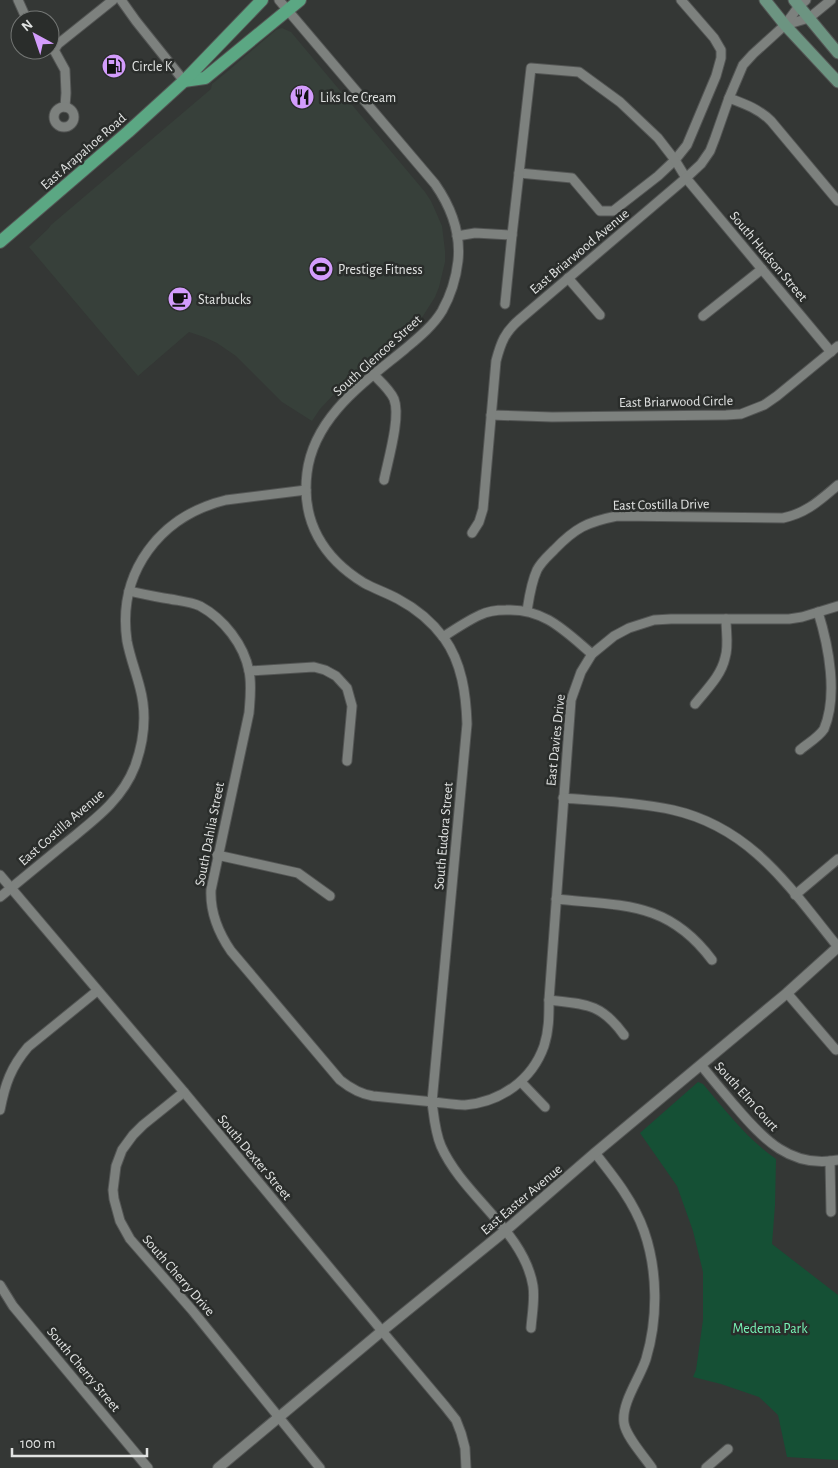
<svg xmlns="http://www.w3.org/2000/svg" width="838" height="1468" font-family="'Alegreya Sans',sans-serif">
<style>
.built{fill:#37403a}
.green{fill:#155035}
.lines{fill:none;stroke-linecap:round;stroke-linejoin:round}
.minor-casing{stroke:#535554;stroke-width:11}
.tertiary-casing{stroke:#535554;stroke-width:12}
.secondary-casing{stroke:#535554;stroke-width:13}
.primary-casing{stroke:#535554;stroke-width:14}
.minor{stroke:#7d817e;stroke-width:9}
.tertiary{stroke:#7d817e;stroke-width:10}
.secondary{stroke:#6c9481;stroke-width:11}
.primary{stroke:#5ba783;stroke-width:12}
.labels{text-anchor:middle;stroke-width:5;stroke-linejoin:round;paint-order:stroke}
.poi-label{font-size:14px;fill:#e1e3e2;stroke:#2a2d2b;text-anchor:start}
.street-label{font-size:14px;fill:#e1e3e2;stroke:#2a2d2b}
.park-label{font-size:14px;fill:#78f5b7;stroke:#2a2d2b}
</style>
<rect width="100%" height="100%" fill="#343735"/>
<polygon class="built" points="282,28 291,32 425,192 431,201 442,226 445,251 445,262 439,287 435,297 423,316 410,330 336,392 320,409 312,421 282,402 236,356 217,343 204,337 189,332 138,376 29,247 48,229 51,225 211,89 212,84 228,71 276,30"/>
<path class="green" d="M698,1082L703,1084C726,1111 747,1139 776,1159L775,1205L772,1244L838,1295V1460L787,1457L778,1415L759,1397L721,1384L693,1377L696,1370L703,1320V1272L693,1231L677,1186L640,1133Z"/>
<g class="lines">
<defs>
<g id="minor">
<polyline points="18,0 27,20"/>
<polyline points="121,0 136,21 184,81"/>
<path d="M279,0L435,184C451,207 461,233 458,261C456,279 451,295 442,311C433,326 418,338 405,349C365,382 314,416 307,473C301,521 323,558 364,583C375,589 387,593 398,599C415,608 432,622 444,638C462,663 466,694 467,724L432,1102C434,1117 435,1132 441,1146C463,1196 524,1231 533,1286C535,1300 532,1314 531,1328"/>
<polyline points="785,25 809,18 831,0"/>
<polyline points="50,47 54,50 58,44 113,0"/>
<polyline points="54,50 65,70 66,93 65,107"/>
<path d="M729,98C745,104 759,109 771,121L838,201"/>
<circle cx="64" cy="117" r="10"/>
<polyline points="519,173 572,178 600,211 613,211 658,176 675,160 687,145 716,76 721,58 721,50 714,38 681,0"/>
<polyline points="457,236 475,233 512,235 531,68 579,72 620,102 658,138 675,160 686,178 831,352"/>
<polyline points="568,278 600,315"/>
<polyline points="505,304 512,235"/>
<polyline points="703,316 762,269"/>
<path d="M374,375C381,382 390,390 394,399C401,417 388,460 384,480"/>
<polyline points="491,415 552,417 726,415 741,414 764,405 777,396 838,346"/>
<path d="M472,533L479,522L483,509L496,361C501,342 505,332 519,320L686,178L701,164L710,151L715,138L729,98L743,65L753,54L785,25L799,6L806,0"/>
<path d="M129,591C143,594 156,597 170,599C180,601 191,602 200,606C224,619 244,645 249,671C252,685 250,700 249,713L211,890C210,913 218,932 231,951L340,1080C350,1088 360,1094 373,1096C393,1098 414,1100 434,1102C444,1103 455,1105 465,1105C501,1102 532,1080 544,1046C549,1031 549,1016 549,1000L571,700L581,672L592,654L614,636L629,628L654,620L671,619H789L802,617L838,606"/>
<path d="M527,611C529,598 531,583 537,570C541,562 548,556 554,550C575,528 587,522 617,516L783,518C807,513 820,500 838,485"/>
<path d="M443,637C455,629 467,621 480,615C488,611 497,610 506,610C544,608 565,631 592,654"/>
<polyline points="249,671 314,667 325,670 336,676 347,688 352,706 347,761"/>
<path d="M695,704C706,690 721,676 725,658C729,646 726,632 726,619"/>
<path d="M800,750C808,743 818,738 824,729C838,696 829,647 818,612"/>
<path d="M563,798C599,801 637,802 673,810C752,828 790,888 838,947"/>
<polyline points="217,855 298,873 330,896"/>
<polyline points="0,875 184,1092 382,1331 445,1406 456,1420 461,1433 465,1448 466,1468"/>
<polyline points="795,895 838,859"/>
<path d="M0,897C22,879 45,860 67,842C94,820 122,800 135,766C144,741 147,714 140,688C136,672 130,657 127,641C117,572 160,516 226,500L306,490"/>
<path d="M556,899C623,906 668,901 712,960"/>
<polyline points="787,993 836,1050"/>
<path d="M549,1000C585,1004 601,1003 624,1035"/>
<path d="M701,1065C712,1079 724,1093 735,1106C763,1139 791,1169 838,1160"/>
<polyline points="521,1082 545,1107"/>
<polyline points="184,1092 143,1125 133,1135 122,1150 116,1166 113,1190 114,1199 120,1221 130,1239 192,1310 320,1468"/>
<path d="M0,1110C5,1084 11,1067 28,1047L97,991"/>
<path d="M595,1153C614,1177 634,1202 644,1231C658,1271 658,1319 646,1359C640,1378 621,1403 624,1423C626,1437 644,1456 652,1468"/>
<polyline points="830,1161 831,1212"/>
<polyline points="0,1285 13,1306 148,1468"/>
<polyline points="706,1468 728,1449"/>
</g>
<polyline id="tertiary" points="218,1468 382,1331 505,1231 595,1153 787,993 838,947"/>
<g id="secondary">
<polyline points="765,0 785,25 838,82"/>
<polyline points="794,0 838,53"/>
</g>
<g id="primary">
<polyline points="184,81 205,78 300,0"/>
<polyline points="0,242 128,132 184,81 262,0"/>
</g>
</defs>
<use href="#minor" class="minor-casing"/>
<use href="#tertiary" class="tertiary-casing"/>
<use href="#secondary" class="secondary-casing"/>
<use href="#primary" class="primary-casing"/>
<use href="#minor" class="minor"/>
<use href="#tertiary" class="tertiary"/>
<use href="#secondary" class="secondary"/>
<use href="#primary" class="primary"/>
</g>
<defs>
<symbol id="fuel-disc" viewBox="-11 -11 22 22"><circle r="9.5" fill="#d39cfc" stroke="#2a2d2b"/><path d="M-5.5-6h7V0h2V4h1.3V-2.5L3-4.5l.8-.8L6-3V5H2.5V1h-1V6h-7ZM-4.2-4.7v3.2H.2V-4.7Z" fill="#111"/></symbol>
<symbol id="restaurant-disc" viewBox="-11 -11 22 22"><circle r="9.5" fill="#d39cfc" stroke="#2a2d2b"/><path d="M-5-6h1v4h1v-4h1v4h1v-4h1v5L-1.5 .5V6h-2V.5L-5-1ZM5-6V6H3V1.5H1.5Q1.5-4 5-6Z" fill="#111"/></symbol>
<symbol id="stadium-disc" viewBox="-11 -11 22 22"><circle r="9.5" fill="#d39cfc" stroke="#2a2d2b"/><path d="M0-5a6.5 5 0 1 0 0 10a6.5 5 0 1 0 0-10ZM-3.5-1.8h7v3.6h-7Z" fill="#111"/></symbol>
<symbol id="cafe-disc" viewBox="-11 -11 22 22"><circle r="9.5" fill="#d39cfc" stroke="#2a2d2b"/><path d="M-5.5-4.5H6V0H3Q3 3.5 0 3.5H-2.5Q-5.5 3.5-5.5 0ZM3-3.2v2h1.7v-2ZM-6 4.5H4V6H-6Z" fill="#111"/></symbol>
</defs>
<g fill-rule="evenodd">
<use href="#fuel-disc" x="100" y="52" width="28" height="28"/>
<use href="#restaurant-disc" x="288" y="83" width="28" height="28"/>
<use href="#stadium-disc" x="307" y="255" width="28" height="28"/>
<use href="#cafe-disc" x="166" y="285" width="28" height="28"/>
</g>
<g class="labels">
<g class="poi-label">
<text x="132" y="71">Circle K</text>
<text x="320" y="102">Liks Ice Cream</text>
<text x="338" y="274">Prestige Fitness</text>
<text x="198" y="304">Starbucks</text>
</g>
<g class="street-label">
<text transform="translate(83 151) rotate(-41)" y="5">East Arapahoe Road</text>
<text transform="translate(579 251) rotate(-40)" y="5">East Briarwood Avenue</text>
<text transform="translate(769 256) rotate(50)" y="5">South Hudson Street</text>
<text transform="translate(377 355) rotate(-42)" y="5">South Glencoe Street</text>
<text transform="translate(676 401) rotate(-1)" y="5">East Briarwood Circle</text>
<text transform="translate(661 504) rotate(-1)" y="5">East Costilla Drive</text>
<text transform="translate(555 740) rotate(-84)" y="5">East Davies Drive</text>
<text transform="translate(61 827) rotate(-41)" y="5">East Costilla Avenue</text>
<text transform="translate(209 834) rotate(-79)" y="5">South Dahlia Street</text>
<text transform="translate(443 836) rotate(-85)" y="5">South Eudora Street</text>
<text transform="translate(747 1096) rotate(48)" y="5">South Elm Court</text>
<text transform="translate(255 1157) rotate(50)" y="5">South Dexter Street</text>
<text transform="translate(521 1199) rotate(-40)" y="5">East Easter Avenue</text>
<text transform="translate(179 1275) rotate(49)" y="5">South Cherry Drive</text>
<text transform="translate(84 1369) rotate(50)" y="5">South Cherry Street</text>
</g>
<g class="park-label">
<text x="770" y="1333">Medema Park</text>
</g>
</g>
<g transform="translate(35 35) rotate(320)"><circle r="24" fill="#2a2d2b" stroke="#737674"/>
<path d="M0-4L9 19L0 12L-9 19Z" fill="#d39cfc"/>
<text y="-8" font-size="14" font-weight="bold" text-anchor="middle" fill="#e1e3e2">N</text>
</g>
<path d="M12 1448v8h135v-8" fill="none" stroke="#e1e3e2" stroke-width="2.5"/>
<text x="20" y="1448" font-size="15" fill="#e1e3e2" stroke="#2a2d2b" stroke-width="4" paint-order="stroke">100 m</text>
</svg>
